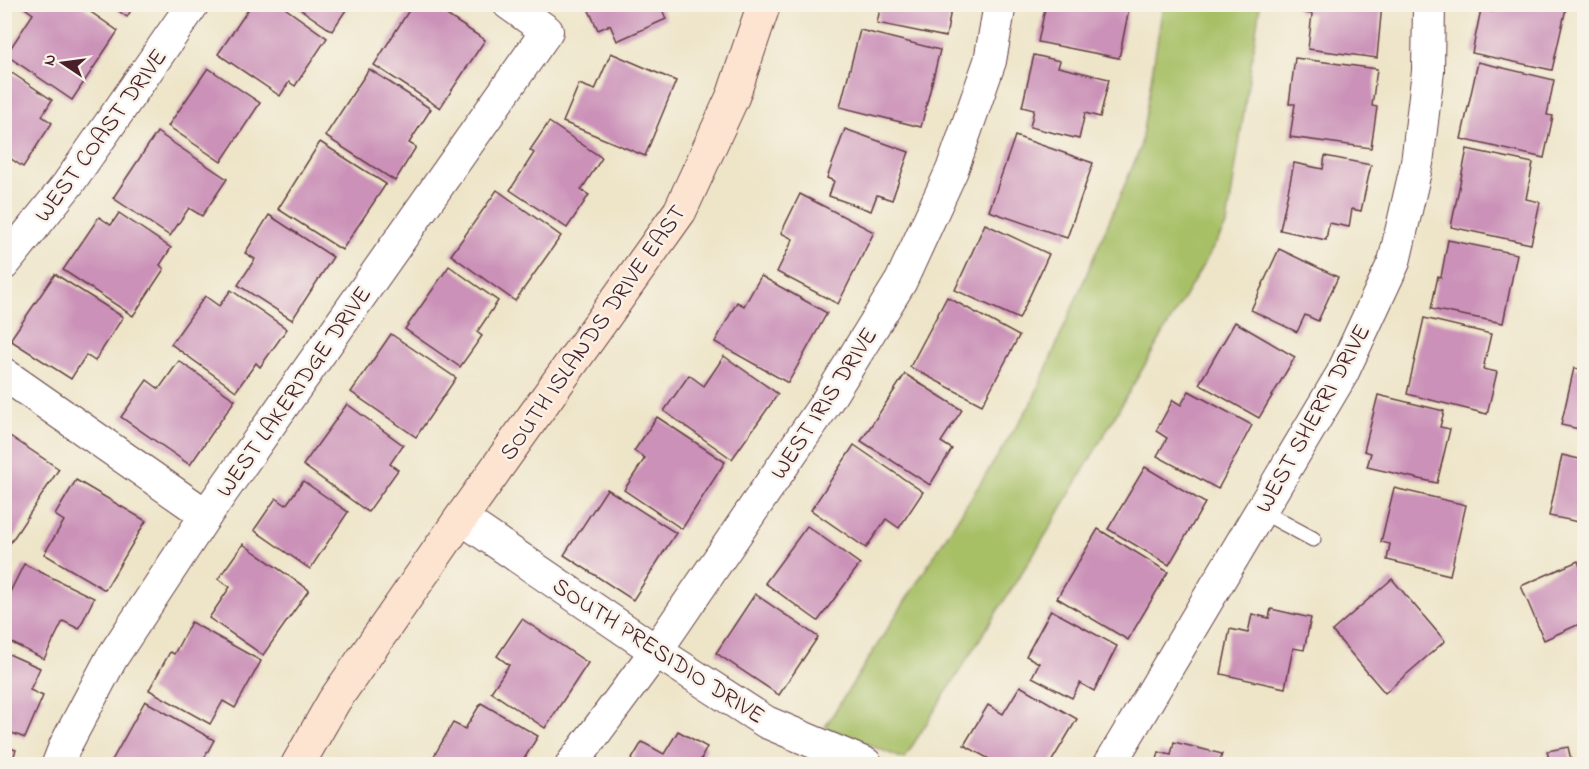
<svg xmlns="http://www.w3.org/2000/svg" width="1589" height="769" font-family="'Indie Flower',sans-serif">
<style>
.green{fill:#a7c066;stroke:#787048;stroke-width:1.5}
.building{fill:#cb91b8}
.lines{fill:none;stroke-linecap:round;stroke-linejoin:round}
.lane-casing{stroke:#633d43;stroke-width:17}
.street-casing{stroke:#633d43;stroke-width:34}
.secondary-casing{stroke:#633d43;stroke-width:35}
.lane{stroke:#fff;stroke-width:15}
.street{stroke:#fff;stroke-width:32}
.secondary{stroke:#fde4d1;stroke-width:33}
.labels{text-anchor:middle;stroke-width:5;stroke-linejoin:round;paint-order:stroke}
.street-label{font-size:24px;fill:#4a1f2b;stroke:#f7f3e8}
</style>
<rect width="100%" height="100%" fill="#f7f3e8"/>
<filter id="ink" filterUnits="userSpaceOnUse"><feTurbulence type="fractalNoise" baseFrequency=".0167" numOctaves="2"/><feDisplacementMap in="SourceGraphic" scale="12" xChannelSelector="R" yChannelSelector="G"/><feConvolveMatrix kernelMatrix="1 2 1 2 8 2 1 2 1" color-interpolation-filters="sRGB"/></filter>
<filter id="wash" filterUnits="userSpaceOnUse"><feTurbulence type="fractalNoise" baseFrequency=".008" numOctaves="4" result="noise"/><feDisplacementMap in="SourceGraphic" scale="24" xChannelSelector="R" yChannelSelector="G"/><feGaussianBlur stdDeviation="1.35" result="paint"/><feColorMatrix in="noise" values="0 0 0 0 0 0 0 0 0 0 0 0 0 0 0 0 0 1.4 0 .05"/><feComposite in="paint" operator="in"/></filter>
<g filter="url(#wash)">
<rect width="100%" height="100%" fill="#eee5c9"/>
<polygon class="green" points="1163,5 1260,5 1227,224 1048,531 904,759 825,727 1032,402 1140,149"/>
<g id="blocks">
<g class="building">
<polygon points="19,4 79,4 118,31 72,100 6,55 33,14"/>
<polygon points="109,4 135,4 127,17"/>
<polygon points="252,4 279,4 327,38 295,86 289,82 280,96 218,54"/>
<polygon points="293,4 350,4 332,31"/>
<polygon points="413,4 430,4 485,40 440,108 374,65"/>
<polygon points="586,4 660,4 666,19 617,41 610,25 598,30"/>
<polygon points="881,4 952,4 946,37 877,23"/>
<polygon points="1046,4 1130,4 1119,58 1038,42"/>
<polygon points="1299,4 1382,4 1377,58 1308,49 1312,14 1298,12"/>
<polygon points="1493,4 1567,4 1552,70 1472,53 1481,9 1492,12"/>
<polygon points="860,30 940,50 921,127 840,107"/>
<polygon points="611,53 676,81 645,156 563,122 579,84 595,90"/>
<polygon points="1034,55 1060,61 1058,67 1109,79 1100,117 1085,113 1079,139 1030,127 1034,110 1022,107"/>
<polygon points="1295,58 1377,69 1372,106 1377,107 1371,148 1290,137 1295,104 1289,104"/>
<polygon points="1478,62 1554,80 1547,115 1553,116 1544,158 1461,139"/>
<polygon points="208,68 260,103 221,162 168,126"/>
<polygon points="369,69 431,109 409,143 416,147 395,181 325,136"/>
<polygon points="12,73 52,100 42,116 52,123 23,167 4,154 4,84"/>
<polygon points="549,122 602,158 581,190 589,195 567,228 510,190 534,153 530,150"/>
<polygon points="845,129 909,152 892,200 877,195 871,211 829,196 834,181 827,178"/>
<polygon points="157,132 227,179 202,216 189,208 170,236 113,198"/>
<polygon points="1015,136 1093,163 1067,238 989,211"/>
<polygon points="320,142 386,184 342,250 278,209"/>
<polygon points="1467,149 1533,163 1526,199 1540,202 1531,244 1451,227"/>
<polygon points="1325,156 1371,165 1361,211 1352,209 1349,227 1329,223 1326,240 1280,230 1294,163 1323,169"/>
<polygon points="497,190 561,236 515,301 451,255"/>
<polygon points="800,194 874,232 838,304 777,272 793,239 781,233"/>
<polygon points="119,213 171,248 160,265 164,269 133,316 63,270 99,217 111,225"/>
<polygon points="269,215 333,257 292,320 238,285 255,259 245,253"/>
<polygon points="985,224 1049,254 1019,319 955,290"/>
<polygon points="1448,240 1517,254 1503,323 1431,309 1438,276 1441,277"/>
<polygon points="1279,249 1338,277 1318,321 1305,315 1297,332 1251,310"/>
<polygon points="449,266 498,301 477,332 482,336 460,367 405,329"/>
<polygon points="55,274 123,317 95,361 86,355 71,379 10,340"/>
<polygon points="761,276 827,313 788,383 715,342 737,302 744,306"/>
<polygon points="231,290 287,329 260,367 256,363 236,391 171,344 205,296 219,306"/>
<polygon points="947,297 1019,336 982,405 910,367"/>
<polygon points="1424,318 1491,334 1483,369 1497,372 1487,414 1407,394"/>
<polygon points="1235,322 1295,357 1259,418 1199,384"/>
<polygon points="391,334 456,378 416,437 351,392"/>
<polygon points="724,356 778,394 732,459 664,411 689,375 704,386"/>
<polygon points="179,361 235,400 190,465 121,417 147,380 159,389"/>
<polygon points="1574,368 1584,370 1584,430 1561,425"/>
<polygon points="905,374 962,410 941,442 952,449 930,485 861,441"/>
<polygon points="1189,391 1252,425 1218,489 1157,456 1167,438 1156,431 1173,400 1181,405"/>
<polygon points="1378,395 1444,411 1440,427 1450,429 1437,483 1367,467 1371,453 1364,451"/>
<polygon points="347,404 403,445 390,464 398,470 368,512 303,465"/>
<polygon points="657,417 725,462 682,529 624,490 645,458 634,451"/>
<polygon points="4,432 59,469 9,545 4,542"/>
<polygon points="854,445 923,492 899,528 886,519 866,548 811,510"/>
<polygon points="1562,455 1584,460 1584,523 1549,516"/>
<polygon points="1145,467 1205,503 1169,565 1108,529"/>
<polygon points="76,480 146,521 105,590 44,554 64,521 55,515"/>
<polygon points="303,481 348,512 310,569 254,530 276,498 286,505"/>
<polygon points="1394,488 1466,505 1450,575 1387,560 1390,544 1381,542"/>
<polygon points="607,489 676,533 633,600 564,555"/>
<polygon points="807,526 860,564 818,621 765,583"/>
<polygon points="1098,529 1168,572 1128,640 1057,598"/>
<polygon points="243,544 309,590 263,655 209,618 230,587 218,579"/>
<polygon points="1578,561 1584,576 1584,622 1544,640 1521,586"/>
<polygon points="24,564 94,598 79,629 63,621 44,659 4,639 4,604"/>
<polygon points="1392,579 1445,641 1385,693 1332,631"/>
<polygon points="755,594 818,637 779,695 716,653"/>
<polygon points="1271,609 1311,618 1304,650 1293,648 1285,688 1221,674 1230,629 1248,633 1252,614 1269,618"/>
<polygon points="1051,610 1117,646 1094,691 1080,683 1072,698 1032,677 1039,663 1026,656"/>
<polygon points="522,619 588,663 545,728 491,692 509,665 497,656"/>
<polygon points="191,622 261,661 235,708 223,701 210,724 149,690 170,652 174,654"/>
<polygon points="4,652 40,668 30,690 43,696 25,738 4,730"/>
<polygon points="1020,686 1077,719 1050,764 998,764 964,745 988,705 1003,714"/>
<polygon points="145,701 214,740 201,764 110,764"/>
<polygon points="481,703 538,736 521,764 433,764 430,763 453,723 465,729"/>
<polygon points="678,731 707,747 701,759 709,764 629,764 642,742 664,754"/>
<polygon points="1174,742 1222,754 1219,764 1156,764 1159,752 1171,755"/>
<polygon points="4,746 16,750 11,764 4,764"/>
<polygon points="1568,747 1572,764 1550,764 1547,751"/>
</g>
</g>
</g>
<g filter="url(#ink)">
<use href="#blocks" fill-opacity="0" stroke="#633d43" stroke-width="1.5"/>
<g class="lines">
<defs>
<polyline id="lane" points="1261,511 1313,539"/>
<g id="street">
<polyline points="4,264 68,184 193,4"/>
<polyline points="4,374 206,515"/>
<polyline points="461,518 656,651 766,722 866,764"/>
<polyline points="58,764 65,746 111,659 206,515 547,31 509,4"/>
<polyline points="572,764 656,651 827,401 901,281 952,170 990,61 1000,4"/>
<polyline points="1110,764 1342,374 1394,262 1417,163 1428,71 1429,4"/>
</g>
<polyline id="secondary" points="298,764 334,701 461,518 680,211 733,96 764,4"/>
</defs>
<use href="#lane" class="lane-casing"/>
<use href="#street" class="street-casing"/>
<use href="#secondary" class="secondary-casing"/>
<use href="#lane" class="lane"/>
<use href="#street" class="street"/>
<use href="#secondary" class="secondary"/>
</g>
</g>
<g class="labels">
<g class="street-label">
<text transform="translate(100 135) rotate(-54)" y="8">WEST COAST DRIVE</text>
<text transform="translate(592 332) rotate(-55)" y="8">SOUTH ISLANDS DRIVE EAST</text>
<text transform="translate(293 391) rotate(-55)" y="8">WEST LAKERIDGE DRIVE</text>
<text transform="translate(823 403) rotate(-57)" y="8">WEST IRIS DRIVE</text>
<text transform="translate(1312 418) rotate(-61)" y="8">WEST SHERRI DRIVE</text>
<text transform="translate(659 650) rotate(33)" y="8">SOUTH PRESIDIO DRIVE</text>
</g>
</g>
<rect width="1589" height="769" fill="none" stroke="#f7f3e8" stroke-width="24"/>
<g transform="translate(63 63) rotate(283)" stroke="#f7f3e8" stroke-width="4.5" paint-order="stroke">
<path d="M0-4.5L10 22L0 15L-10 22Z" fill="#4a1f2b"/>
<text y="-9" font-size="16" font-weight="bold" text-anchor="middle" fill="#4a1f2b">N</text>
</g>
</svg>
